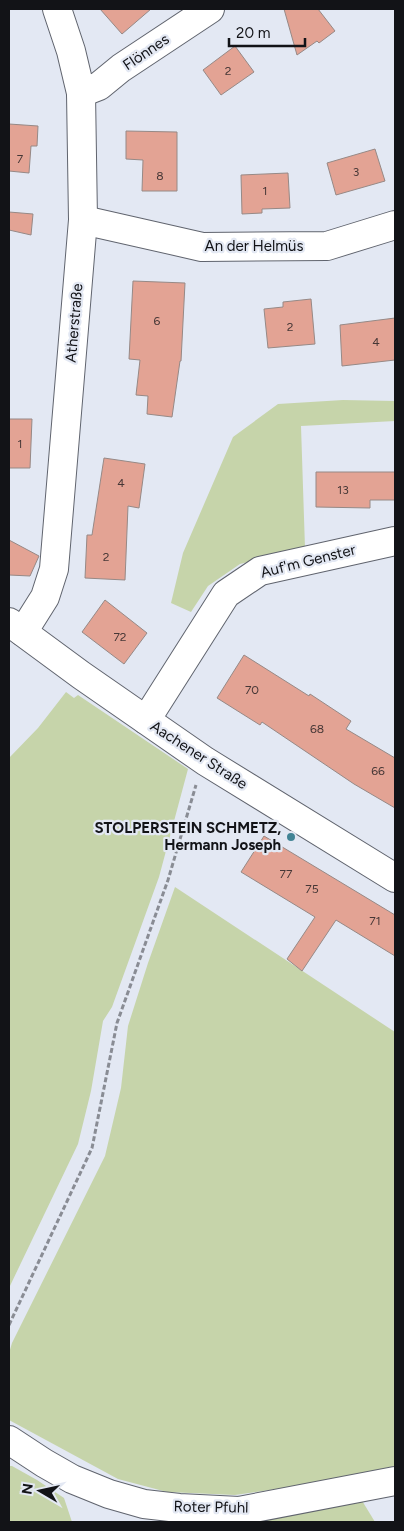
<svg xmlns="http://www.w3.org/2000/svg" width="404" height="1531" font-family="Figtree,sans-serif">
<style>
.green{fill:#c6d4aa}
.building{fill:#e3a394;stroke:#968986}
.lines{fill:none;stroke-linecap:round;stroke-linejoin:round}
.minor-casing{stroke:#60646e;stroke-width:30}
.path{stroke:#898c94;stroke-width:3;stroke-dasharray:5 2.5;stroke-linecap:butt}
.minor{stroke:#fff;stroke-width:28}
.poi-dot{fill:#428495;stroke:#e3e8f3;stroke-width:2}
.labels{text-anchor:middle;stroke-width:4.5;stroke-linejoin:round;paint-order:stroke}
.number-label{font-size:12px;fill:#463736}
.street-label{font-size:15px;fill:#121317;stroke:#e3e8f3}
.poi-label{font-size:15px;font-weight:bold;fill:#121317;stroke:#e3e8f3;text-anchor:end}
</style>
<rect width="100%" height="100%" fill="#e3e8f3"/>
<g class="green">
<polygon points="343,400 395,401 395,421 301,426 305,548 240,564 208,586 191,612 171,603 183,553 233,437 278,404"/>
<polygon points="66,692 74,698 78,695 188,769 159,877 112,1007 103,1021 91,1091 78,1144 9,1288 9,758 38,728"/>
<polygon points="175,887 395,1032 395,1466 311,1484 235,1495 167,1492 118,1479 9,1420 9,1353 12,1343 105,1156 121,1088 128,1026 148,963"/>
<polygon points="9,1466 12,1466 37,1480 64,1498 72,1522 9,1522"/>
<polygon points="361,1499 375,1522 235,1522"/>
</g>
<g class="building">
<polygon points="100,9 151,9 122,34"/>
<polygon points="284,9 318,9 335,31 319,43 317,41 297,55"/>
<polygon points="235,46 254,72 221,95 203,70"/>
<polygon points="9,124 38,126 37,146 31,146 29,173 9,171"/>
<polygon points="126,131 177,132 177,191 142,191 143,160 126,159"/>
<polygon points="375,149 385,181 336,195 327,163"/>
<polygon points="288,173 290,208 262,209 262,213 242,214 241,175"/>
<polygon points="9,212 33,214 31,235 9,230"/>
<polygon points="133,281 185,283 181,361 180,361 172,417 147,414 148,396 136,395 140,360 129,359"/>
<polygon points="311,299 315,344 268,348 264,309 283,307 283,302"/>
<polygon points="395,318 395,360 342,366 340,325"/>
<polygon points="9,419 32,419 30,468 9,468"/>
<polygon points="104,458 145,464 139,508 128,506 125,580 85,578 87,535 92,535"/>
<polygon points="316,472 395,472 395,500 370,500 370,508 316,507"/>
<polygon points="9,540 39,556 30,576 9,575"/>
<polygon points="105,600 147,633 124,664 82,632"/>
<polygon points="244,655 309,696 310,694 351,721 346,729 395,758 395,808 354,784 262,722 260,725 217,698"/>
<polygon points="264,836 395,915 395,956 336,920 302,971 287,959 315,917 241,872"/>
</g>
<g class="lines">
<defs>
<g id="minor">
<polyline points="81,93 99,86 121,68 210,9"/>
<polyline points="83,220 202,247 327,246 395,225"/>
<polyline points="9,622 81,675 205,761 395,878"/>
<polyline points="23,632 45,597 54,569 83,220 81,93 71,51 57,9"/>
<polyline points="146,720 226,594 260,571 395,541"/>
<polyline points="9,1440 44,1463 72,1479 109,1494 144,1504 179,1508 239,1511 395,1481"/>
</g>
</defs>
<use href="#minor" class="minor-casing"/>
<polyline class="path" points="9,1325 92,1148 117,1023 168,880 196,785"/>
<use href="#minor" class="minor"/>
</g>
<circle class="poi-dot" cx="291" cy="837" r="5"/>
<g class="labels">
<g class="number-label">
<text x="228" y="75">2</text>
<text x="20" y="163">7</text>
<text x="356" y="176">3</text>
<text x="160" y="180">8</text>
<text x="265" y="195">1</text>
<text x="157" y="325">6</text>
<text x="290" y="331">2</text>
<text x="376" y="346">4</text>
<text x="20" y="448">1</text>
<text x="121" y="487">4</text>
<text x="343" y="494">13</text>
<text x="106" y="561">2</text>
<text x="120" y="641">72</text>
<text x="252" y="694">70</text>
<text x="317" y="733">68</text>
<text x="378" y="775">66</text>
<text x="286" y="878">77</text>
<text x="312" y="893">75</text>
<text x="375" y="925">71</text>
</g>
<g class="street-label">
<text transform="translate(146 52) rotate(-34)" y="5">Flönnes</text>
<text x="254" y="251">An der Helmüs</text>
<text transform="translate(74 323) rotate(-85)" y="5">Atherstraße</text>
<text transform="translate(308 561) rotate(-14)" y="5">Auf'm Genster</text>
<text transform="translate(199 755) rotate(33)" y="5">Aachener Straße</text>
<text transform="translate(211 1507) rotate(1)" y="5">Roter Pfuhl</text>
</g>
<g class="poi-label">
<text x="281" y="833">STOLPERSTEIN SCHMETZ,<tspan x="281" dy="17">Hermann Joseph</tspan></text>
</g>
</g>
<rect width="404" height="1531" fill="none" stroke="#121317" stroke-width="20"/>
<g transform="translate(40 1491) rotate(279)" stroke="#e3e8f3" stroke-width="4" paint-order="stroke">
<path d="M0-4L9 19L0 12L-9 19Z" fill="#121317"/>
<text y="-8" font-size="14" font-weight="bold" text-anchor="middle" fill="#121317">N</text>
</g>
<path d="M229 38v8h76v-8" fill="none" stroke="#121317" stroke-width="2.5"/>
<text x="236" y="38" font-size="15" fill="#121317" stroke="#e3e8f3" stroke-width="4" paint-order="stroke">20 m</text>
</svg>
